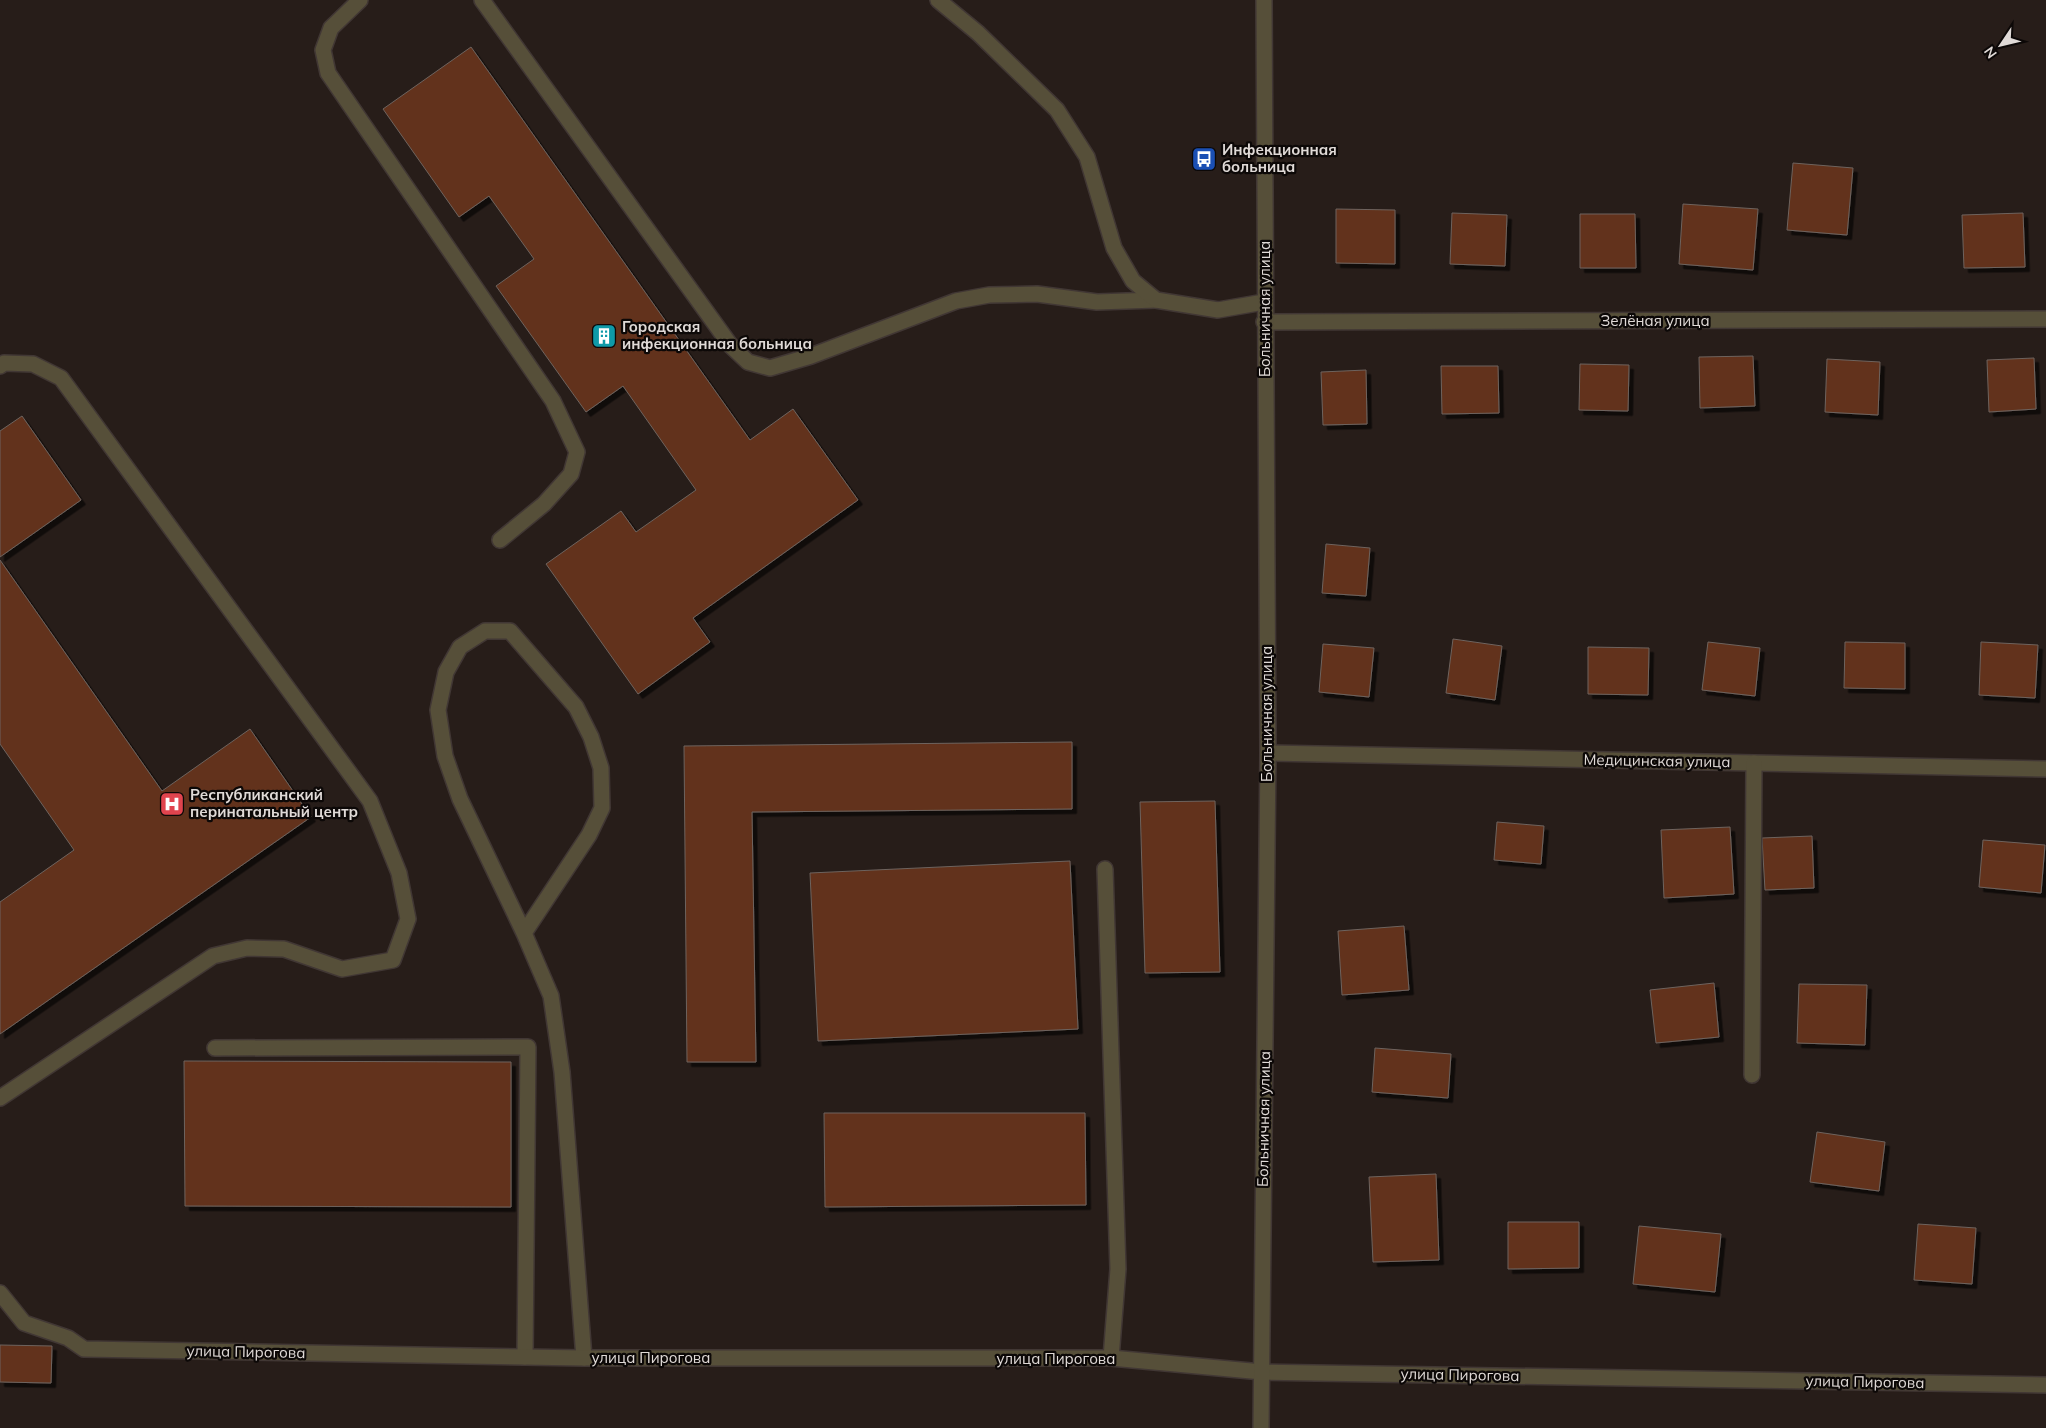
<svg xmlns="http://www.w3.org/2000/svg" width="2046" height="1428" font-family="Mulish,sans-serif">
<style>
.building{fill:#62321b;stroke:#6e635e;filter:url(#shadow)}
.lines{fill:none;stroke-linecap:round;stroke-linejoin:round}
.minor-casing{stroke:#413734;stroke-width:18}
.minor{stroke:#564f39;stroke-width:15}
.labels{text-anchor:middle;stroke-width:4.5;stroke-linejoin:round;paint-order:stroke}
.poi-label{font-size:15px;font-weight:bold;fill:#e0dad7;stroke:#0c0807;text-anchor:start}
.street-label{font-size:15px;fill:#e0dad7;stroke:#0c0807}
</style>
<defs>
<filter id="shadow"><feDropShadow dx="4.5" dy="4.5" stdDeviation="0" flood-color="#0009"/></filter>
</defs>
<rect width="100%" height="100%" fill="#271d19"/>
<g class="building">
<polygon points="471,47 750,440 793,409 858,500 693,618 710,642 638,694 546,564 621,511 636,532 696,490 623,386 586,412 496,286 534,259 489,196 459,217 383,109"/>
<polygon points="1793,163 1853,168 1847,235 1787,230"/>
<polygon points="1683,204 1758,209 1753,270 1679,264"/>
<polygon points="1336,209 1395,210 1395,264 1336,263"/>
<polygon points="1452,213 1507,215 1505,266 1450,264"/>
<polygon points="2023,213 2025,267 1964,268 1962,215"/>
<polygon points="1580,214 1635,214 1636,268 1580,268"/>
<polygon points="1753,356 1755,406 1700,408 1699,357"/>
<polygon points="2034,358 2036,409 1989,412 1987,360"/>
<polygon points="1827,359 1880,362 1878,415 1825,412"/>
<polygon points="1580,364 1629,365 1628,411 1579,410"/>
<polygon points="1441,366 1498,366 1499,413 1442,414"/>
<polygon points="1366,370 1367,424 1323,425 1321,372"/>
<polygon points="22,416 81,500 0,557 0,431"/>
<polygon points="1326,544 1370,548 1366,596 1322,593"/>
<polygon points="0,560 162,791 250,729 311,817 0,1034 0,902 74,850 0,744"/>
<polygon points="1453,639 1502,646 1495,700 1446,693"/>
<polygon points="1708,642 1760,648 1755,696 1702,690"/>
<polygon points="1845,642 1905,643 1905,689 1844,688"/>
<polygon points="1981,642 2038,645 2035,698 1979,695"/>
<polygon points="1323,644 1374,648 1369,697 1319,692"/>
<polygon points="1588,647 1649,648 1648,695 1588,694"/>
<polygon points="1072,742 1072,809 752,812 756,1062 687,1062 684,746"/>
<polygon points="1215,801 1220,972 1145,973 1140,802"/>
<polygon points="1497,822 1544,826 1541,864 1494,860"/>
<polygon points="1730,827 1734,894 1664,898 1661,830"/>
<polygon points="1812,836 1814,888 1765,890 1762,838"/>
<polygon points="1983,840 2045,845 2041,893 1979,887"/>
<polygon points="1070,861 1078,1029 818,1041 810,873"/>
<polygon points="1404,926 1409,990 1342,995 1338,931"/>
<polygon points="1714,983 1719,1037 1656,1043 1650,990"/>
<polygon points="1799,984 1867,985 1865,1045 1797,1043"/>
<polygon points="1375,1048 1451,1054 1448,1098 1372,1092"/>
<polygon points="184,1061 511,1062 511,1207 185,1206"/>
<polygon points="824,1113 1085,1113 1086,1205 825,1207"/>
<polygon points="1817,1132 1885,1142 1879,1191 1810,1182"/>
<polygon points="1436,1174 1439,1260 1373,1262 1369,1177"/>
<polygon points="1508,1222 1579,1222 1579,1268 1508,1269"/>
<polygon points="1918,1224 1976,1228 1972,1284 1914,1280"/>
<polygon points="1639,1226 1721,1234 1715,1292 1633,1284"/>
<polygon points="0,1345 52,1346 51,1383 0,1382"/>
</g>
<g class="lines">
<defs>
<g id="minor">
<polyline points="360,0 331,28 323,50 328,73 553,401 577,452 571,474 544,504 500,540"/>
<polyline points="482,0 731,346 748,362 770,368 811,356 956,301 989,295 1037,294 1097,302 1156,300"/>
<polyline points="938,0 978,33 1057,110 1087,157 1114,248 1133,281 1156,300 1218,310 1264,302"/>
<polyline points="1264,322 2046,319"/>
<polyline points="0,366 4,363 33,364 61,378 370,801 399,873 408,919 393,960 342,969 284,949 247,948 213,956 0,1098"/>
<polyline points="1268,753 2046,769"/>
<polyline points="1105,869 1118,1269 1111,1358"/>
<polyline points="524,933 589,835 602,808 601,768 591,737 576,707 510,631 485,631 460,647 446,672 438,710 445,756 460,799 524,933 551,996 562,1072 584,1358"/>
<polyline points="215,1048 528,1047 525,1357"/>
<polyline points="1752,1075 1754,763"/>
<polyline points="0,1293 24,1323 68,1338 84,1349 584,1358 1111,1358 1262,1372 2046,1385"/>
<polyline points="1261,1428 1268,753 1264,0"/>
</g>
</defs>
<use href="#minor" class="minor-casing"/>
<use href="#minor" class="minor"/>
</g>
<defs>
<symbol id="bus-square" viewBox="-11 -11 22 22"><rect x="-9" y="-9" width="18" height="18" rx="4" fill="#1a4fb4" stroke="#0c0807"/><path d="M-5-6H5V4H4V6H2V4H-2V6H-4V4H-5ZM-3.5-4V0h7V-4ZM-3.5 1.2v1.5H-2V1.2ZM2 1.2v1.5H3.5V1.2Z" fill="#fff"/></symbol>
<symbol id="building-square" viewBox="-11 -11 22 22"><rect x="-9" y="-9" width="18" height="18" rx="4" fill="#0f9aa8" stroke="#0c0807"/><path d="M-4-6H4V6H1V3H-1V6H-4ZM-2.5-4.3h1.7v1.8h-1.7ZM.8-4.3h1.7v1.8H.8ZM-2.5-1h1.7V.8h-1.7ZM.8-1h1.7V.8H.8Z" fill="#fff"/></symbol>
<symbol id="hospital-square" viewBox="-11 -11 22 22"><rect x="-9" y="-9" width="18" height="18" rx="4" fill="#e0444e" stroke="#0c0807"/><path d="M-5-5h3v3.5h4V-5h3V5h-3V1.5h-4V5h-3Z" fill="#fff"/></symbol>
</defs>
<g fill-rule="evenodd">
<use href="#bus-square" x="1190" y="145" width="28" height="28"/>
<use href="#building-square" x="590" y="322" width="28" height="28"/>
<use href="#hospital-square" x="158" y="790" width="28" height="28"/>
</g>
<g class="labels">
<g class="poi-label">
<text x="1222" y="155">Инфекционная<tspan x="1222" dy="17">больница</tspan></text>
<text x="622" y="332">Городская<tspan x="622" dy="17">инфекционная больница</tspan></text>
<text x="190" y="800">Республиканский<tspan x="190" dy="17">перинатальный центр</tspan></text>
</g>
<g class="street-label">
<text transform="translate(1265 309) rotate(-90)" y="5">Больничная улица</text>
<text x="1655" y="326">Зелёная улица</text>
<text transform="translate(1267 714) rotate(-90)" y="5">Больничная улица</text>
<text transform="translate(1657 761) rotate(1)" y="5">Медицинская улица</text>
<text transform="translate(1264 1119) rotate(-89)" y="5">Больничная улица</text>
<text transform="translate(246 1352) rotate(1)" y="5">улица Пирогова</text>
<text x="651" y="1363">улица Пирогова</text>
<text x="1056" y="1364">улица Пирогова</text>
<text transform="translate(1460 1375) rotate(1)" y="5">улица Пирогова</text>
<text transform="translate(1865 1382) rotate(1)" y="5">улица Пирогова</text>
</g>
</g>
<g transform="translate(2001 45) rotate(235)" stroke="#0c0807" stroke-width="4" paint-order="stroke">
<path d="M0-4L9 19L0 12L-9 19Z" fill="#e0dad7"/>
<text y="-8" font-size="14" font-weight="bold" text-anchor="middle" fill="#e0dad7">N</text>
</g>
</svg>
